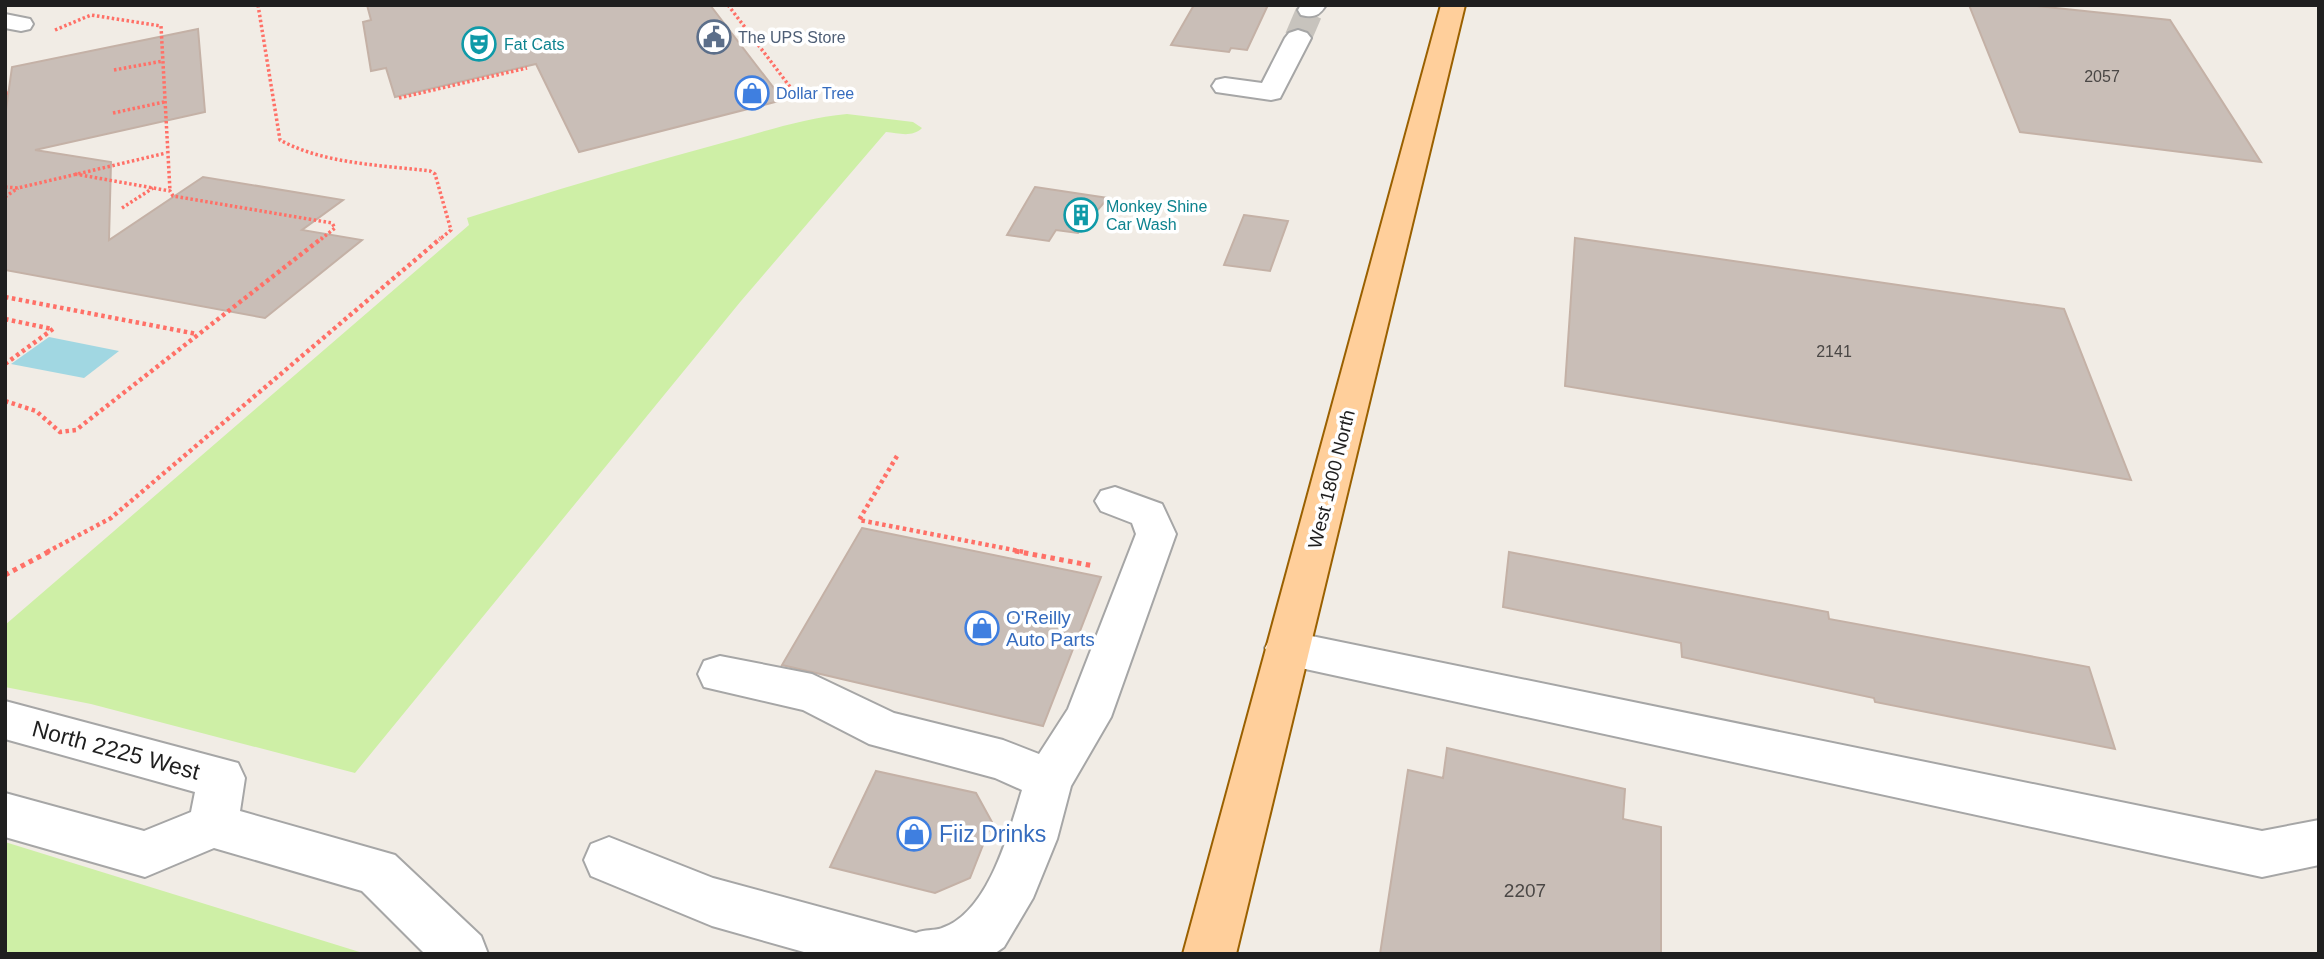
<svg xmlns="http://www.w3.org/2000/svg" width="2324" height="959" font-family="Arial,sans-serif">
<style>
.grass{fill:#ceefa6}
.water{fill:#a1d7e2}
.building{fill:#c9beb7;stroke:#c4b1a6;stroke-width:2}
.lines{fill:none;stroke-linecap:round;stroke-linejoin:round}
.minor-tunnel{stroke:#c7c3bd;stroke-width:27;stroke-dasharray:27 14;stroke-linecap:butt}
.minor-casing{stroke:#a6a6a6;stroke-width:4}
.major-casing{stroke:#9a6000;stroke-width:4}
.path-far2{stroke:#ff7067;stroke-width:3.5;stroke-dasharray:2.5 2.5;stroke-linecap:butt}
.path-far1{stroke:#ff7067;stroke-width:4.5;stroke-dasharray:3.5 3.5;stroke-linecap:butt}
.path{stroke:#ff7067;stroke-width:5;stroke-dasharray:4.5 4.5;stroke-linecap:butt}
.minor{fill:#fff;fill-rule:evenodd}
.major{fill:#ffcf9b;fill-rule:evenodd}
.labels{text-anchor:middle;stroke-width:7;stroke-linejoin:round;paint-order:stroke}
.far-service-label{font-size:16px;fill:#4e5e75;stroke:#fff;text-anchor:start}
.far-culture-label{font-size:16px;fill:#0d838f;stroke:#fff;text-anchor:start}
.number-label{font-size:16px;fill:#4a4745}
.far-shop-label{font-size:16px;fill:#366cbe;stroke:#fff;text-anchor:start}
.street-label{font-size:19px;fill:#1f1f1f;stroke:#fff}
.shop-label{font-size:19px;fill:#366cbe;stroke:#fff;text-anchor:start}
.near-number-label{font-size:19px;fill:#4a4745}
.near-street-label{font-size:23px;fill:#1f1f1f;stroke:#fff}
.near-shop-label{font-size:23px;fill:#366cbe;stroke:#fff;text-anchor:start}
</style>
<rect width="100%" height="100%" fill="#f1ece5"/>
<g class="grass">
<path d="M847,114L913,122L922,128C912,138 898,133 886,132L741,301L355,773L91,704L5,687V625L469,225L467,218C552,191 637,166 722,143C763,132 804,118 847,114Z"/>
<polygon points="5,842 366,954 5,954"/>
</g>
<polygon class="water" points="49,337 119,351 84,378 11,364"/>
<g class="building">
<polygon points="367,5 710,5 783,100 579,152 536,64 395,97 386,68 371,71 363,22 371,20"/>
<polygon points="1194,5 1268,5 1247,50 1231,48 1229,52 1171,45"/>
<polygon points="1969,5 2028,5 2170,20 2261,162 2020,132"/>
<polygon points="198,29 205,112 35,150 111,162 109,240 203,177 343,200 302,230 362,240 265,318 5,270 5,117 12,67"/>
<polygon points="1035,187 1108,198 1078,233 1056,230 1049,241 1007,235"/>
<polygon points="1244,215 1288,221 1270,271 1224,265"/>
<polygon points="1575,238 2064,309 2131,480 1565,386"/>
<polygon points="862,528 1101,577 1043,726 782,665"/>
<polygon points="1509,552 1828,612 1829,619 2089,667 2115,749 1875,702 1874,698 1682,657 1681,643 1503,607"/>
<polygon points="1447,748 1625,789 1623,819 1661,827 1661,954 1380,954 1408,770 1443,778"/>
<polygon points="876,771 976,793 992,822 970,878 935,893 830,867"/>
</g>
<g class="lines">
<polyline class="minor-tunnel" points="1298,38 1310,10"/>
<defs>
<g id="minor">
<path d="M1301,5H1326C1319,16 1314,18 1301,15L1298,10Z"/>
<polygon points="5,14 30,19 33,24 30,29 21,31 5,28"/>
<polygon points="1298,30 1307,33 1311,38 1280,98 1271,100 1216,92 1212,86 1216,80 1225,78 1262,83 1285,38 1289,33"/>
<path d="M1115,487L1162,504L1176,534L1111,717L1071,786L1057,839L1033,898L1004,947L994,954H811L712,926L591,876L584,860L591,844L609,837L713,878L916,933C925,929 934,931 942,928C989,912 1009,832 1022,790L995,778L869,744L803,710L704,687L698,674L704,661L720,656L812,674L894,713L1003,740L1039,754L1068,709L1136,534L1132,523L1101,511L1095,501L1101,491Z"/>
<polygon points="1287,631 2262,831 2319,820 2319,865 2262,877 1287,665 1272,660 1265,648 1272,636"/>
<polygon points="5,701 238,763 245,778 240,811 395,855 481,936 488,954 425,954 362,891 214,848 145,877 5,837 5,793 144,831 191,812 195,792 5,739"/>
</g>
<polygon id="major" points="1441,5 1465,5 1236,954 1183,954"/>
</defs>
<use href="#minor" class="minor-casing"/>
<use href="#major" class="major-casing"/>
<g class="path-far2">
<path d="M258,5L280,140C324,164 381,165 430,171L435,174L451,230L439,240"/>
<polyline points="728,5 797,96"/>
<polyline points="55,30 91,15 161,26 170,191"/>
<polyline points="114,70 163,61"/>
<polyline points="5,93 9,93"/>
<polyline points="399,98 527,68"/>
<polyline points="113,113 164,102"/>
<polyline points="75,174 170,191 173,196 332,223 335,228 320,240"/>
<polyline points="5,187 18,188 166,153"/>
<polyline points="5,197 18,188"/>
<polyline points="122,208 153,188"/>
</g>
<g class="path-far1">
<polyline points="5,297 197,334"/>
<polyline points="5,319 52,329"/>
<polyline points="5,364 53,329"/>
<polyline points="5,401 36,411 60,432 76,430 322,238"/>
<polyline points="897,456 859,520 1024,552"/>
<polyline points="47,552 111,518 441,238"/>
</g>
<g class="path">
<polyline points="1015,551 1094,566"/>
<polyline points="5,575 50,551"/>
</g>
<use href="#minor" class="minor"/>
<use href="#major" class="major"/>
</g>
<defs>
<symbol id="civic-ring" viewBox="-11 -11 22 22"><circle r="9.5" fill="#fff" stroke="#5c6f8a" stroke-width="1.5"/><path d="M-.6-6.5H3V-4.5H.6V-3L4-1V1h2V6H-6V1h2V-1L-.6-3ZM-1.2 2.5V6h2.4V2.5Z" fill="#5c6f8a"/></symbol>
<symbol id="theatre-ring" viewBox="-11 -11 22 22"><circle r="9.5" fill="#fff" stroke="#0f9aa8" stroke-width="1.5"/><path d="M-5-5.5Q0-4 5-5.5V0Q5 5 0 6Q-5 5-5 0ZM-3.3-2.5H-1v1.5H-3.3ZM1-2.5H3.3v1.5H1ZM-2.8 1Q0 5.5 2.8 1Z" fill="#0f9aa8"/></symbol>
<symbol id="shop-ring" viewBox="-11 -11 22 22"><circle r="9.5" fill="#fff" stroke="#3f7fe0" stroke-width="1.5"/><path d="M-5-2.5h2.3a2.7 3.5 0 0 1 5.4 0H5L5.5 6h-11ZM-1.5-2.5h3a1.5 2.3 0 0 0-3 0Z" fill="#3f7fe0"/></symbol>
<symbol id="building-ring" viewBox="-11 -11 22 22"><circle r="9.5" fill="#fff" stroke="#0f9aa8" stroke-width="1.5"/><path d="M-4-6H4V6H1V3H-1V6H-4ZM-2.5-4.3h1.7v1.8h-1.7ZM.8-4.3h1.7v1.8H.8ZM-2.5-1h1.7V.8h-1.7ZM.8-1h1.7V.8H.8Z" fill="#0f9aa8"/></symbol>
</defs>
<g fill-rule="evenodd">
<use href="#civic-ring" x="695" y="18" width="38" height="38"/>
<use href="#theatre-ring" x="460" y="25" width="38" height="38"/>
<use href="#shop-ring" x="733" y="74" width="38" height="38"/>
<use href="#building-ring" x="1062" y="196" width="38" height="38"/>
<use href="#shop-ring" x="963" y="609" width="38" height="38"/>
<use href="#shop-ring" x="895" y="815" width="38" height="38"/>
</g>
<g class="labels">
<g class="far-service-label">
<text x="738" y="43">The UPS Store</text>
</g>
<g class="far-culture-label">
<text x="504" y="50">Fat Cats</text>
<text x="1106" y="212">Monkey Shine<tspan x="1106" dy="18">Car Wash</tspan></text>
</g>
<g class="number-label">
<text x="2102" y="82">2057</text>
<text x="1834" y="357">2141</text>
</g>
<g class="far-shop-label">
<text x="776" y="99">Dollar Tree</text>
</g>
<g class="street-label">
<text transform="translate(1331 479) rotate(-76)" y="7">West 1800 North</text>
</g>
<g class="shop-label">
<text x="1006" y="624">O'Reilly<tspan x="1006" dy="22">Auto Parts</tspan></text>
</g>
<g class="near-number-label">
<text x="1525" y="897">2207</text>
</g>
<g class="near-street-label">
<text transform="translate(116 750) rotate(15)" y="8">North 2225 West</text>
</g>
<g class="near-shop-label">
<text x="939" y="842">Fiiz Drinks</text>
</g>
</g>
<rect width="2324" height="959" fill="none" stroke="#1f1f1f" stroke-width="14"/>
</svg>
